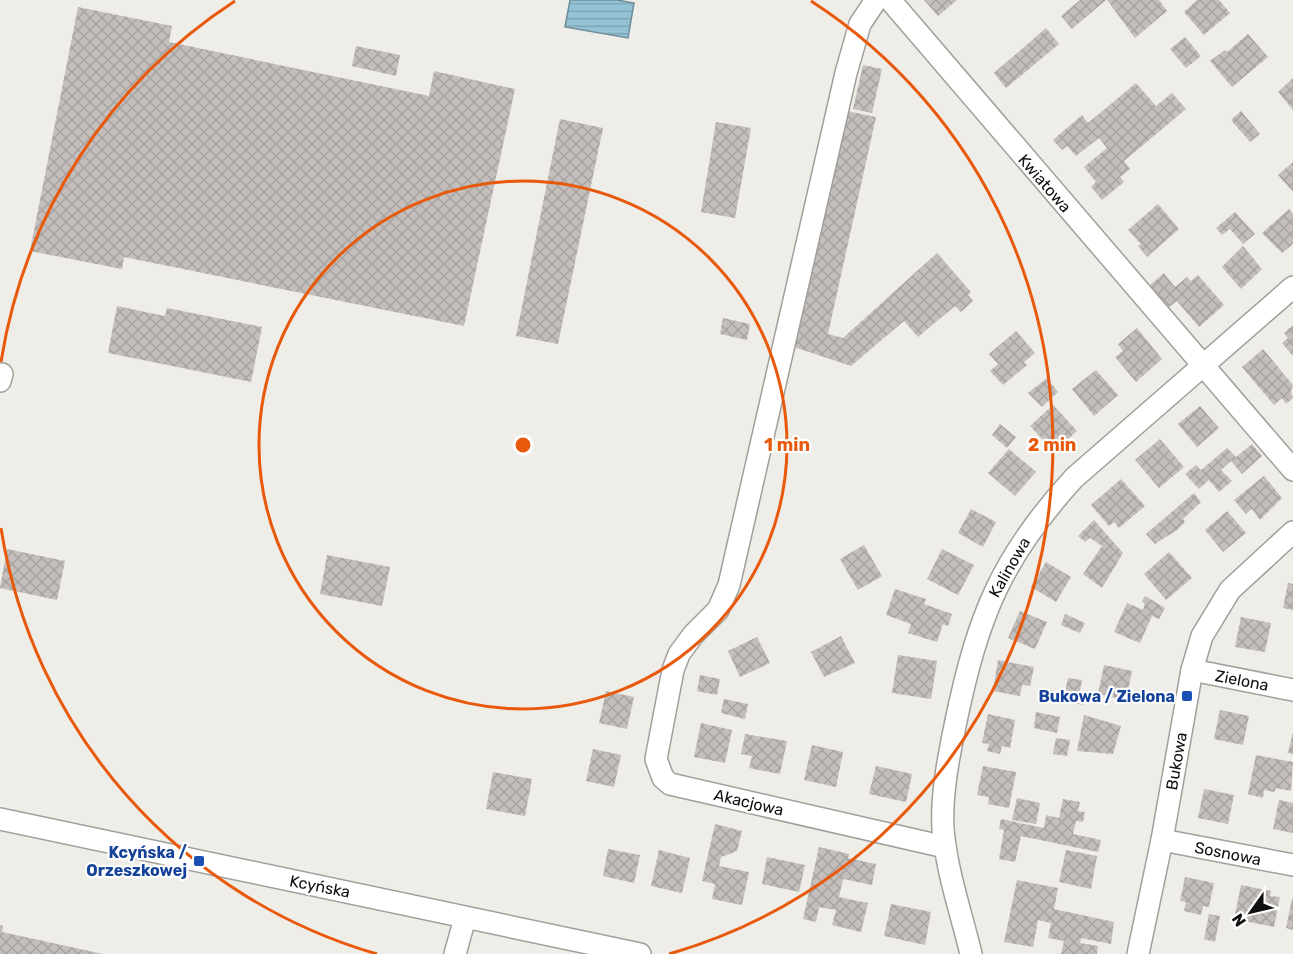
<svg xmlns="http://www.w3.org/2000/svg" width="1293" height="954" font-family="Rubik,sans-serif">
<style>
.water{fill:url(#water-rules);stroke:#6c8d99;stroke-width:1.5}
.building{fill:url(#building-cross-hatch)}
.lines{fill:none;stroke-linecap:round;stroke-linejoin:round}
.minor-casing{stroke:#a19f9a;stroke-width:24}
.minor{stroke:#fff;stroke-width:21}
.ring{fill:none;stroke:#e8590c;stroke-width:3}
.transit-dot{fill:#1a4fb4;stroke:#fff;stroke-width:2}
.labels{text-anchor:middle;stroke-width:4.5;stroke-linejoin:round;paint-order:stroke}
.street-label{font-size:16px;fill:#0f0f0d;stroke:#fff}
.transit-label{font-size:16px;font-weight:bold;fill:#164399;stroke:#fff;text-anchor:end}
.centre{fill:#e8590c;stroke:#fff;stroke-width:3}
.ring-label{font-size:18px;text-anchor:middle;font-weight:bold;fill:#e8590c;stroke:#fff;stroke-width:4.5;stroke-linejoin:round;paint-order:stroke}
</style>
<defs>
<pattern id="water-rules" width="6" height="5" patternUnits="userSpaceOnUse" patternTransform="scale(1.5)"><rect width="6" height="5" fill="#94c3d5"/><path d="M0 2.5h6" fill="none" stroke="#7ea6b6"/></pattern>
<pattern id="building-cross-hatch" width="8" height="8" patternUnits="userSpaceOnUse" patternTransform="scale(1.5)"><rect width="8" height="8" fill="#c4bfbc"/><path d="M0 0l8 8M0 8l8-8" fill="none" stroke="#a7a3a0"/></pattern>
</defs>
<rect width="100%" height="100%" fill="#efede8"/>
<polygon class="water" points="570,0 617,0 634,3 628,38 565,27"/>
<g class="building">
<polygon points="924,0 957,0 938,16"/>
<polygon points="1080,0 1106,0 1072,29 1061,16"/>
<polygon points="1107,0 1159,0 1167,11 1135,38"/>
<polygon points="1197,0 1219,0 1230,13 1204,35 1184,12"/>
<polygon points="78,7 172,26 169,42 429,96 434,71 515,89 464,326 124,257 122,269 30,251"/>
<polygon points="1046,28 1059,44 1006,88 994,73"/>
<polygon points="1248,34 1268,57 1232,87 1210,61 1225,50 1227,52"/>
<polygon points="1185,37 1201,56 1186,68 1170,49"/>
<polygon points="356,46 400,55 396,76 352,66"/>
<polygon points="863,65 882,69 872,113 853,109"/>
<polygon points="1293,78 1293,110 1278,92"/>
<polygon points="1136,83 1156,106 1172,93 1186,109 1124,161 1130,169 1120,177 1124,182 1102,200 1091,187 1096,182 1084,167 1107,148 1099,138 1076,156 1067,146 1062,150 1053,140 1082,115 1088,123"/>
<polygon points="842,110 876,117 828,334 843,338 937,253 971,292 968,295 973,301 961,312 955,306 918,337 904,321 851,366 791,346"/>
<polygon points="1241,111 1260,134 1250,142 1231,120"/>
<polygon points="560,119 603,128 558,344 516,336"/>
<polygon points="716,122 751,128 735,218 701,212"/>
<polygon points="1293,162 1293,192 1278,175"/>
<polygon points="1158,204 1179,229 1147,257 1138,246 1141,244 1128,230"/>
<polygon points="1289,209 1293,214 1293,244 1282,253 1262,233"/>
<polygon points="1235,212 1255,234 1243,244 1230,229 1222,235 1216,228"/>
<polygon points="1243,246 1262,269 1241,289 1222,267"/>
<polygon points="1164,273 1175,287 1187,277 1191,281 1198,275 1224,305 1199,327 1177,301 1169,307 1150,285"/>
<polygon points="117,306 165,316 167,308 262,327 251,382 108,353"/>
<polygon points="723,318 750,324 747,340 720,334"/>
<polygon points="1293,325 1293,356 1282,343 1288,338 1284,333"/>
<polygon points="1137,328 1162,359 1136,382 1115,357 1123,351 1118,344"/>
<polygon points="1016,331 1035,353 1024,362 1027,365 1003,385 990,371 998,364 989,354"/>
<polygon points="1263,349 1293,385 1291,391 1293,398 1286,404 1282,398 1274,405 1242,367"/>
<polygon points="1096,370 1118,395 1094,416 1072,389"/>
<polygon points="1047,378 1058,392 1042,407 1028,393"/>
<polygon points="1053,405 1077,431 1054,452 1030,426"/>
<polygon points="1200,406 1219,428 1197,447 1178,424"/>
<polygon points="1000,424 1016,437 1007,448 992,435"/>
<polygon points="1160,439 1184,467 1159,488 1135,460"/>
<polygon points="1252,444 1262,456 1242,474 1231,461 1221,470 1232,481 1219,492 1209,480 1199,489 1185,474 1196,465 1201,470 1227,448 1236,457"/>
<polygon points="1009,449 1036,472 1015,496 988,473"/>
<polygon points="1264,476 1282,498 1260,520 1252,509 1246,514 1234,500"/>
<polygon points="1121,479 1145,506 1119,528 1114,522 1109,526 1091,505"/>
<polygon points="1194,493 1201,502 1183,519 1185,522 1177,530 1155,544 1146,534"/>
<polygon points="971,509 996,522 983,547 958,533"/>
<polygon points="1227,511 1246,533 1223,552 1205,530"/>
<polygon points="1094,520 1123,553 1102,588 1083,574 1102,546 1090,538 1085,542 1078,536"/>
<polygon points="864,545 882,576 858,590 840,559"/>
<polygon points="7,549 65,561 57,600 0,588"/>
<polygon points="942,549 974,565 958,595 927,579"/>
<polygon points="1169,552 1192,578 1166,600 1144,574"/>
<polygon points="327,555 390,567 382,606 320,594"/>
<polygon points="1046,562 1071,577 1056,602 1031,587"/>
<polygon points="1288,583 1293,584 1293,610 1283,608"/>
<polygon points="895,589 926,599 924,604 952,614 948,626 943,624 937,642 908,633 911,624 886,615"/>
<polygon points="1145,596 1165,608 1159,619 1152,616 1140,643 1114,632 1127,603 1143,610 1145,604 1142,601"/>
<polygon points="1020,611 1047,622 1035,649 1008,638"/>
<polygon points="1065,614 1085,623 1080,633 1061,625"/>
<polygon points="1241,617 1271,623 1265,652 1235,647"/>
<polygon points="841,636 855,663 824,677 811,652"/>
<polygon points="757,637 770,663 740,677 728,651"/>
<polygon points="898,655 937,661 931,699 892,693"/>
<polygon points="998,660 1034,667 1030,686 1022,685 1020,696 993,691"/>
<polygon points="1104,665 1132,671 1126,700 1098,694"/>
<polygon points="700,675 720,679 717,695 697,691"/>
<polygon points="1068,678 1082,680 1080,691 1086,692 1083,705 1063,701"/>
<polygon points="606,691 634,697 627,729 599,723"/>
<polygon points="724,699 748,704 745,719 721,713"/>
<polygon points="1220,710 1249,716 1243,745 1214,739"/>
<polygon points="1036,712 1060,717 1057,733 1034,728"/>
<polygon points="988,714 1015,720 1010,748 1002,746 1000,754 987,751 989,744 982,743"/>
<polygon points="1084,715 1121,726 1113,754 1077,751"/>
<polygon points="701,723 732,730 725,763 694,757"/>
<polygon points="1293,732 1293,754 1288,753"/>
<polygon points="745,734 787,741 780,774 749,768 752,756 741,754"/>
<polygon points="1056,738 1070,740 1067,756 1053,754"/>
<polygon points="812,745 843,752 836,787 804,780"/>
<polygon points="593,749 621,755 614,787 586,781"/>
<polygon points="1256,755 1293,762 1291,791 1276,788 1274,792 1264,790 1263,798 1248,794"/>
<polygon points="876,766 912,774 906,802 869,794"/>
<polygon points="983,766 1016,772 1009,808 988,804 989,797 977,795"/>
<polygon points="493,772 532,779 525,816 486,809"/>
<polygon points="1204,789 1234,795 1228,824 1198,818"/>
<polygon points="1017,798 1040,803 1036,824 1012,820"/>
<polygon points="1063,799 1080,802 1078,811 1085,812 1083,822 1076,821 1073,834 1101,840 1098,852 1021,836 1015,862 999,859 1004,830 999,829 1001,819 1044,828 1046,815 1059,818"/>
<polygon points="1279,800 1293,803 1293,833 1273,829"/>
<polygon points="715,824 742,831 737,851 721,857 719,866 749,872 742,905 712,899 715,884 702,881"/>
<polygon points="819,847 849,854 848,858 876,864 872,885 843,879 839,897 868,903 861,932 832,925 836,910 819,907 816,922 803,919"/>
<polygon points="608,849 640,855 634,883 603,876"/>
<polygon points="659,850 690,858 682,893 651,886"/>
<polygon points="1066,850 1097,856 1091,889 1059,882"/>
<polygon points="767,857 805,865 799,892 762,884"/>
<polygon points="1185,877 1214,883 1209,907 1203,906 1201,915 1184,911 1186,902 1180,901"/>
<polygon points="1017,880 1058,888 1054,909 1114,922 1111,944 1081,938 1080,943 1098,946 1097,954 1061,954 1064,941 1048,938 1051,923 1038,920 1033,947 1004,942"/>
<polygon points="1241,885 1271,891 1270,896 1280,897 1274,927 1234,919"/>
<polygon points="1292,899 1293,899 1293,930 1286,928"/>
<polygon points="891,904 931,912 925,945 884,936"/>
<polygon points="1209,914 1220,916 1215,942 1204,939"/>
<polygon points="0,925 3,926 2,932 103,954 0,954"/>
</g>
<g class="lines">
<defs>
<g id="minor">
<polyline points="876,0 860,24 846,73 729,585 718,610 693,635 679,654 673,670 656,759 663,778 670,784 945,847"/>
<polyline points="890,0 1293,470"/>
<polyline points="0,381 2,374"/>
<polyline points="1192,670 1293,690"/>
<polyline points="0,819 640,954"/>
<polyline points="1162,840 1293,865"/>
<polyline points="455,954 465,918"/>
<path d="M971,954C961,912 947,873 943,829C941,794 949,755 956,721C978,616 1001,558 1074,478L1293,287"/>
<polyline points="1138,954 1162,840 1192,670 1202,636 1230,590 1293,532"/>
</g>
</defs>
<use href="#minor" class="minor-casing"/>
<use href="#minor" class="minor"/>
</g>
<g class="ring">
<circle cx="523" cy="445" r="264"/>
<path d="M377 954A529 529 0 0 1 1 528M1 362A529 529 0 0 1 235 1M811 1A529 529 0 0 1 669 954"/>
</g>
<g class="transit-dot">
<rect x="1181" y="690" width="12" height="12" rx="3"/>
<rect x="193" y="855" width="12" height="12" rx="3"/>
</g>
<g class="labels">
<g class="street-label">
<text transform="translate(1045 183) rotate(49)" y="6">Kwiatowa</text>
<text transform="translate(1009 567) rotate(-60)" y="6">Kalinowa</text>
<text transform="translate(1242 680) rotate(11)" y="6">Zielona</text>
<text transform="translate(1176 761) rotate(-80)" y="6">Bukowa</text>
<text transform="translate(749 802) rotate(13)" y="6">Akacjowa</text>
<text transform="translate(1228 853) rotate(11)" y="6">Sosnowa</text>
<text transform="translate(320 886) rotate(11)" y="6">Kcyńska</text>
</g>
<g class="transit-label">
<text x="1175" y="702">Bukowa / Zielona</text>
<text x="187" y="858">Kcyńska /<tspan x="187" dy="18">Orzeszkowej</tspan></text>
</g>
</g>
<circle cx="523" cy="445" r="9" class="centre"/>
<g class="ring-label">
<text x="787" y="451">1 min</text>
<text x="1052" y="451">2 min</text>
</g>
<g transform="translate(1251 912) rotate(236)" stroke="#ffffff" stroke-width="4.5" paint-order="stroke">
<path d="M0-4.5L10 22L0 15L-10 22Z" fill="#0f0f0d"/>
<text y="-9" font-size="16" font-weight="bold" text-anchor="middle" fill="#0f0f0d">N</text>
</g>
</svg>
